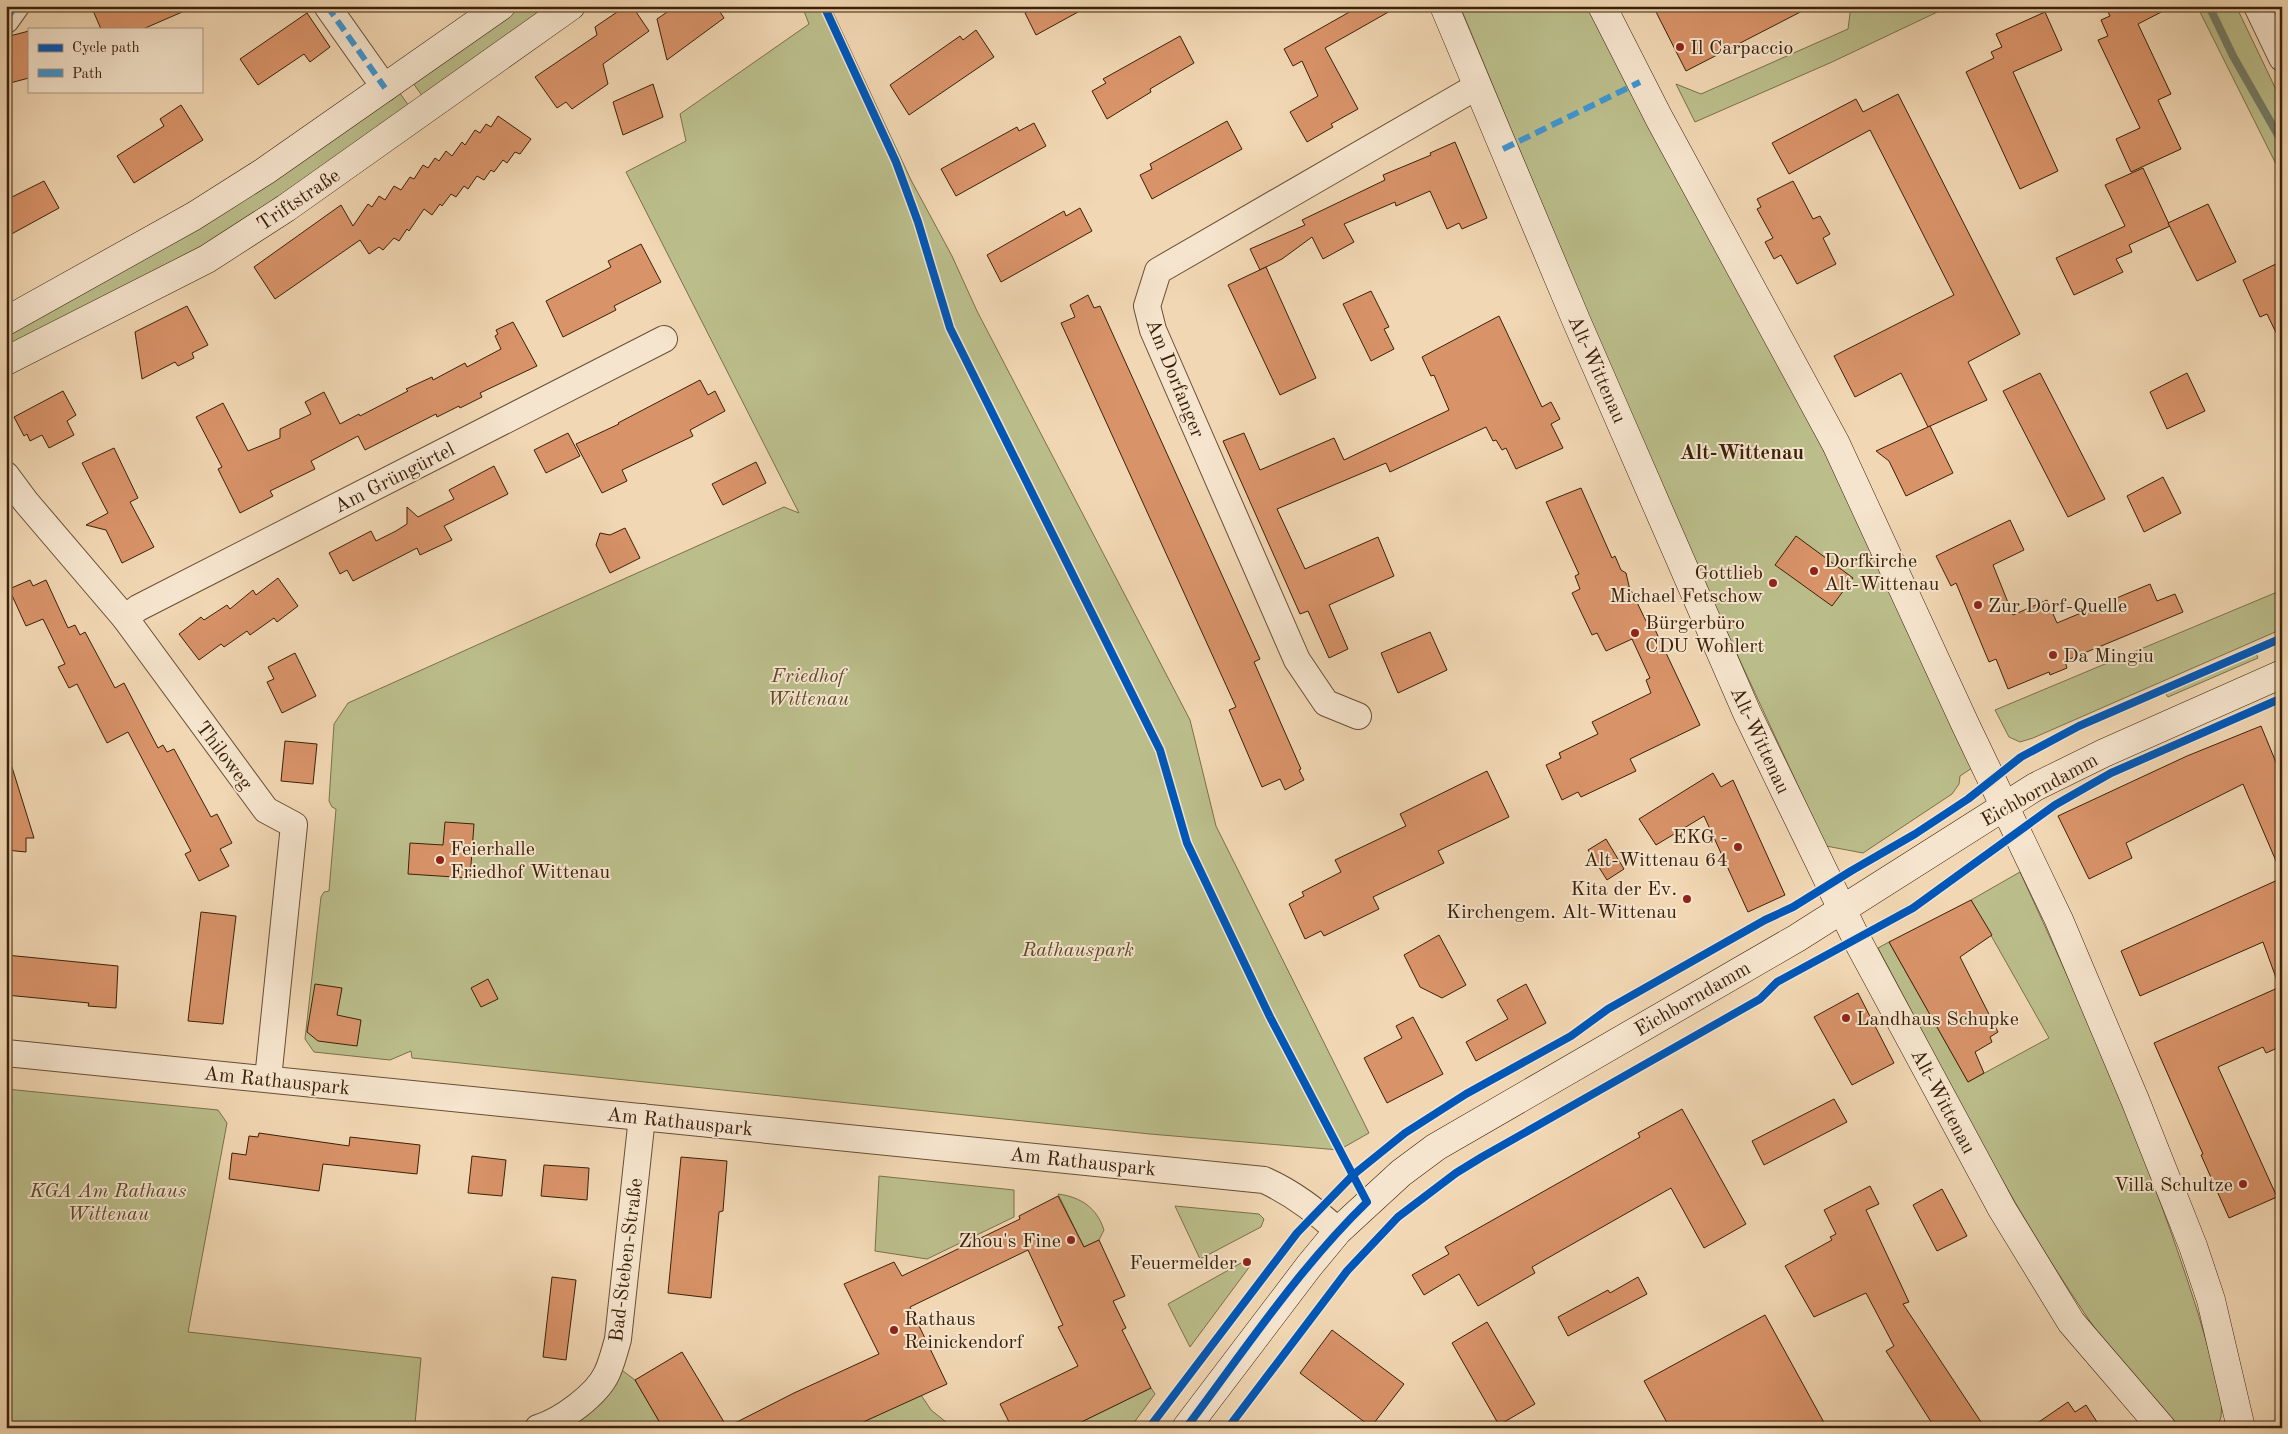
<svg xmlns="http://www.w3.org/2000/svg" width="2288" height="1434" font-family="'Old Standard TT',serif">
<style>
.green{fill:#bbbe8b;stroke:#7b704a}
.lines{fill:none;stroke-linecap:round;stroke-linejoin:round}
.stream{stroke:#757d69;stroke-width:8}
.building{fill:#d99369;stroke:#3b2108}
.street-casing{stroke:#684e33;stroke-width:28}
.secondary-casing{stroke:#3b2108;stroke-width:29}
.street{stroke:#f6e5ce;stroke-width:26}
.secondary{stroke:#f6e5ce;stroke-width:28}
.quiet{stroke:#3e95d1;stroke-width:6;stroke-dasharray:12 6;stroke-linecap:butt}
.cycleway-casing{stroke:#f6e5ce;stroke-width:11}
.cycleway{stroke:#0057b8;stroke-width:8}
.poi-dot{fill:#8f2418;stroke:#f6e5ce;stroke-width:2}
.labels{text-anchor:middle;stroke-width:4;stroke-linejoin:round;paint-order:stroke}
.poi-label{font-size:20px;fill:#3b2108;stroke:#f6e5ce;text-anchor:start}
.street-label{font-size:20px;fill:#3b2108;stroke:#f6e5ce}
.park-label{font-size:20px;font-style:italic;fill:#5b4829;stroke:#f6e5ce}
.neighbourhood-label{font-size:21px;font-weight:bold;fill:#3b2108;stroke:#f6e5ce}
</style>
<rect width="100%" height="100%" fill="#f1d7b3"/>
<filter id="stains"><feTurbulence type="fractalNoise" baseFrequency=".004" numOctaves="4"/><feColorMatrix values="0 0 0 0 .2 0 0 0 0 .09 0 0 0 0 .02 0 0 0 .5 -.17"/></filter>
<radialGradient id="worn" r=".72"><stop offset=".6" stop-color="#630" stop-opacity="0"/><stop offset="1" stop-color="#630" stop-opacity=".3"/></radialGradient>
<g class="green">
<polygon points="523,6 550,6 423,97 413,83"/>
<polygon points="802,6 830,6 911,180 952,256 977,311 1190,720 1216,826 1369,1133 1339,1150 1150,1134 412,1058 411,1051 390,1060 314,1052 305,1039 321,897 324,892 329,891 336,809 332,807 329,801 334,724 348,703 784,507 799,513 626,172 686,141 680,114 809,24"/>
<polygon points="1460,6 1592,6 1839,480 1972,768 1960,776 1959,784 1952,794 1863,853 1826,846 1658,484"/>
<polygon points="1851,6 1950,6 1832,62 1695,122 1676,84 1701,94 1848,29"/>
<polygon points="2197,6 2236,6 2282,102 2282,176"/>
<polygon points="399,92 409,106 336,159 217,238 6,347 6,336 202,226"/>
<polygon points="2282,590 2282,629 2033,738 2020,742 2009,737 1995,710"/>
<polygon points="2256,653 2258,658 2168,697 2165,693"/>
<path d="M2020,872C2082,1006 2142,1142 2188,1282C2201,1320 2211,1359 2222,1398L2221,1417L2217,1428H2180C2148,1391 2112,1355 2085,1314C2006,1198 1944,1071 1878,948L1889,942L1968,1082L2049,1038L1971,900Z"/>
<polygon points="6,1089 218,1110 227,1123 188,1332 421,1358 415,1424 412,1428 6,1428"/>
<polygon points="879,1176 1014,1190 1014,1217 927,1259 875,1251"/>
<path d="M1058,1194C1081,1197 1097,1208 1104,1230L1099,1240L1084,1247Z"/>
<polygon points="1175,1206 1259,1214 1264,1219 1261,1227 1200,1259"/>
<polygon points="1249,1261 1253,1262 1190,1347 1168,1304 1241,1263"/>
<polygon points="619,1368 635,1380 663,1428 562,1428"/>
<polygon points="1151,1388 1155,1394 1130,1428 1069,1428"/>
<polygon points="921,1395 931,1410 951,1426 950,1428 850,1428"/>
</g>
<g class="lines">
<polyline class="stream" points="2209,6 2233,56 2282,142"/>
</g>
<g class="building">
<polygon points="91,6 196,6 143,29 101,29"/>
<polygon points="626,6 632,6 649,31 603,64 608,84 572,109 566,102 557,108 535,77 597,35 595,27"/>
<polygon points="676,6 716,6 724,18 667,60 657,19"/>
<polygon points="1036,6 1089,6 1036,35 1025,13"/>
<polygon points="1360,6 1399,6 1325,48 1358,109 1331,124 1333,127 1307,142 1290,112 1318,96 1302,61 1293,66 1284,49"/>
<polygon points="1653,6 1812,6 1686,71"/>
<polygon points="2105,6 2173,6 2138,24 2171,94 2158,100 2181,149 2131,172 2116,139 2140,128 2098,40 2108,36 2101,20 2110,16"/>
<polygon points="2045,12 2062,50 2013,72 2058,171 2020,189 1966,72 1994,58 1991,52 2002,47 1996,34"/>
<polygon points="307,13 330,47 310,62 304,54 258,85 240,59"/>
<polygon points="976,30 994,57 909,115 890,85 960,36 963,40"/>
<polygon points="29,31 29,78 6,84 6,37"/>
<polygon points="1180,36 1194,63 1150,89 1151,92 1107,119 1092,91 1106,83 1103,79"/>
<polygon points="653,84 663,117 623,135 613,102"/>
<polygon points="1898,94 2020,334 1968,362 1987,400 1928,427 1901,373 1855,397 1834,356 1954,295 1870,130 1789,174 1772,143 1856,99 1863,112"/>
<polygon points="181,105 203,140 134,183 117,156 164,126 160,119"/>
<polygon points="498,116 531,139 520,154 515,152 507,163 503,160 494,172 491,170 484,180 477,176 468,189 464,186 456,197 451,194 442,206 440,204 432,215 424,209 409,231 407,229 399,241 394,238 383,250 379,247 369,254 360,240 275,299 254,267 341,205 353,226 368,204 372,207 379,196 385,200 394,186 401,190 410,177 414,179 423,165 428,168 435,158 439,161 446,151 452,156 462,142 465,145 475,130 480,133 486,124 491,127"/>
<polygon points="1227,121 1242,149 1152,199 1140,175 1152,169 1150,164"/>
<polygon points="1034,123 1046,146 956,196 941,169 1017,127 1019,131"/>
<polygon points="1455,142 1487,218 1462,229 1459,223 1447,229 1430,191 1396,206 1395,202 1344,224 1354,242 1323,259 1312,237 1282,259 1260,270 1250,249 1305,225 1302,220 1385,180 1383,175 1431,155 1430,153"/>
<polygon points="2143,168 2170,226 2129,245 2132,252 2116,259 2123,272 2074,295 2056,258 2125,226 2105,185"/>
<polygon points="44,181 59,208 6,237 6,200"/>
<polygon points="1793,181 1813,219 1820,216 1830,234 1823,238 1836,264 1797,284 1781,255 1774,259 1765,242 1773,238 1757,209 1761,207 1757,199"/>
<polygon points="2208,204 2236,262 2197,281 2168,223"/>
<polygon points="1080,208 1092,231 1001,282 987,255 1064,211 1066,216"/>
<polygon points="641,244 661,282 614,306 616,310 563,337 546,301 611,267 608,261"/>
<polygon points="2282,261 2282,345 2267,314 2260,317 2243,280"/>
<polygon points="1266,267 1316,378 1280,395 1228,285"/>
<polygon points="1371,291 1389,327 1384,329 1394,349 1371,361 1343,304"/>
<polygon points="1088,295 1094,308 1100,306 1260,659 1254,662 1301,769 1299,770 1304,780 1285,790 1280,779 1262,787 1229,710 1236,707 1061,323 1075,317 1070,305"/>
<polygon points="187,306 208,345 192,353 194,358 178,366 175,362 142,379 135,332"/>
<polygon points="1499,316 1542,407 1551,402 1560,419 1551,424 1563,448 1516,469 1506,448 1502,450 1496,440 1493,441 1486,427 1390,472 1386,463 1277,509 1305,569 1378,537 1394,576 1329,605 1348,649 1329,658 1308,611 1300,614 1223,441 1244,433 1260,470 1334,438 1344,460 1449,410 1434,375 1431,376 1422,357"/>
<polygon points="513,322 537,366 480,393 482,397 460,408 459,406 437,417 436,414 365,450 358,436 311,461 315,469 270,491 273,496 240,513 218,469 222,467 196,417 223,403 248,451 280,438 280,429 311,414 305,402 324,392 340,424 359,414 360,416 408,391 406,389 432,377 433,380 465,363 467,367 501,349 495,336 498,334 496,330"/>
<polygon points="2040,373 2105,499 2068,517 2003,391"/>
<polygon points="2187,373 2205,411 2167,429 2150,392"/>
<polygon points="700,380 708,395 715,391 725,411 690,430 693,436 622,470 627,481 602,493 576,444 619,424 618,423"/>
<polygon points="63,391 76,415 67,421 74,435 49,448 42,435 30,441 27,434 24,436 14,417"/>
<polygon points="1930,426 1953,473 1906,496 1889,461 1876,451"/>
<polygon points="568,433 580,456 546,473 534,450"/>
<polygon points="114,448 138,498 130,502 154,547 122,563 106,530 86,525 108,513 82,463"/>
<polygon points="756,462 766,483 723,505 712,484"/>
<polygon points="494,466 508,494 444,526 452,540 420,555 417,548 353,581 347,570 340,574 329,553 371,531 376,541 396,531 407,524 407,507 418,517 454,499 449,490"/>
<polygon points="2163,477 2181,513 2144,532 2127,496"/>
<polygon points="1581,488 1612,558 1615,556 1621,570 1626,573 1629,586 1646,621 1650,619 1700,725 1630,759 1636,771 1581,797 1578,792 1562,800 1546,765 1561,758 1559,753 1598,734 1592,722 1651,693 1646,680 1650,678 1632,639 1606,651 1597,633 1592,635 1572,593 1580,589 1575,576 1579,574 1546,502"/>
<polygon points="2010,520 2024,550 1993,565 2013,615 2047,600 2057,623 2150,584 2157,601 2175,594 2183,612 2065,661 2067,668 2050,675 2049,672 2008,689 1996,659 1989,662 1956,583 1951,586 1936,556"/>
<polygon points="625,528 640,558 610,573 596,545 600,533 610,535"/>
<polygon points="1796,536 1853,578 1832,606 1775,565"/>
<polygon points="278,578 298,606 277,622 274,618 250,635 247,631 224,647 221,644 199,660 179,634 201,617 204,620 227,605 230,609 253,590 256,595"/>
<polygon points="30,580 33,586 46,580 68,628 75,625 80,635 85,632 115,688 124,683 158,748 163,745 167,752 174,749 211,817 217,814 232,843 220,849 229,866 199,881 185,854 191,851 128,732 107,743 77,684 69,688 58,667 65,664 43,619 26,626 9,589"/>
<polygon points="1430,632 1447,670 1398,693 1381,653"/>
<polygon points="295,653 316,696 282,713 267,682 274,679 268,667"/>
<polygon points="2261,726 2282,777 2282,875 2243,784 2126,843 2132,858 2089,879 2058,816 2187,756"/>
<polygon points="285,741 317,744 313,784 281,781"/>
<polygon points="11,764 34,838 26,838 26,852 6,850 6,765"/>
<polygon points="1487,771 1509,817 1438,851 1444,863 1373,897 1379,909 1324,936 1321,931 1305,939 1289,904 1304,896 1302,892 1341,872 1335,860 1406,826 1400,814"/>
<polygon points="1713,773 1721,787 1733,780 1785,895 1748,912 1704,816 1656,845 1639,819"/>
<polygon points="445,822 474,824 470,878 408,874 410,843 443,845"/>
<polygon points="1606,839 1624,869 1607,880 1588,850"/>
<polygon points="2282,878 2282,985 2279,986 2263,942 2140,996 2121,951"/>
<polygon points="1971,900 1992,935 1960,957 1998,1032 1990,1037 1992,1042 1975,1052 1984,1073 1968,1082 1889,942"/>
<polygon points="201,912 236,916 223,1024 188,1021"/>
<polygon points="1439,935 1466,985 1442,998 1420,987 1404,955"/>
<polygon points="6,955 118,966 116,1008 88,1006 89,1003 6,995"/>
<polygon points="488,979 498,999 481,1007 471,988"/>
<polygon points="315,984 342,988 337,1015 361,1020 357,1046 318,1041 307,1032"/>
<polygon points="1526,984 1546,1023 1476,1061 1466,1042 1508,1019 1497,1000"/>
<polygon points="2282,986 2282,1046 2266,1053 2263,1047 2218,1067 2277,1197 2229,1218 2201,1155 2203,1154 2154,1043"/>
<polygon points="1858,993 1894,1063 1852,1085 1814,1017"/>
<polygon points="1413,1017 1443,1074 1387,1103 1364,1058 1402,1038 1396,1026"/>
<polygon points="1834,1099 1847,1122 1764,1165 1752,1141"/>
<polygon points="1682,1109 1746,1224 1704,1248 1671,1188 1532,1267 1535,1273 1478,1306 1459,1274 1424,1295 1412,1275 1449,1254 1445,1247 1640,1137 1638,1133"/>
<polygon points="259,1133 349,1146 350,1137 420,1145 417,1174 323,1164 319,1191 229,1179 232,1153 246,1155 249,1136 258,1137"/>
<polygon points="472,1156 506,1160 502,1196 468,1193"/>
<polygon points="681,1157 727,1161 723,1211 719,1212 711,1298 668,1293"/>
<polygon points="544,1165 589,1168 587,1200 541,1196"/>
<polygon points="1870,1186 1879,1204 1866,1210 1909,1302 1903,1304 1985,1428 1935,1428 1886,1351 1894,1346 1866,1293 1814,1317 1785,1266 1832,1240 1830,1237 1836,1234 1824,1210"/>
<polygon points="1942,1189 1967,1236 1937,1251 1913,1205"/>
<polygon points="1058,1196 1084,1247 1099,1240 1125,1296 1113,1301 1126,1328 1122,1330 1151,1388 1069,1428 1012,1428 1000,1404 1078,1366 1058,1327 1063,1325 1028,1250 910,1307 947,1384 850,1428 663,1428 635,1380 682,1352 727,1427 794,1393 879,1354 844,1284 894,1262 902,1276 1020,1219 1019,1216"/>
<polygon points="552,1277 576,1280 566,1360 543,1357"/>
<polygon points="1638,1277 1647,1294 1568,1336 1558,1317 1608,1290 1610,1293"/>
<polygon points="1765,1315 1827,1428 1670,1428 1644,1381"/>
<polygon points="1487,1322 1535,1404 1499,1425 1452,1343"/>
<polygon points="1332,1330 1404,1384 1371,1427 1300,1373"/>
<polygon points="2068,1402 2075,1412 2086,1405 2101,1428 2030,1428"/>
</g>
<g class="lines">
<defs>
<g id="street">
<polyline points="327,6 385,88"/>
<polyline points="2257,6 2282,58"/>
<polyline points="6,20 16,6"/>
<polyline points="6,475 26,502 125,618 266,810 294,825 268,1079"/>
<polyline points="125,618 138,608 664,339"/>
<polyline points="1358,716 1326,703 1297,660 1153,330 1147,306 1158,271 1476,87"/>
<path d="M6,1053L1264,1180C1293,1193 1315,1210 1338,1231"/>
<path d="M538,1428C561,1421 597,1395 607,1373C612,1362 615,1350 618,1339L642,1117"/>
</g>
<g id="secondary">
<polyline points="1444,6 1576,320 1747,713 1856,938 2002,1209 2071,1322 2162,1428"/>
<polyline points="1602,6 1659,118 1836,444 1966,726 2059,920 2135,1100 2193,1246 2211,1300 2241,1428"/>
<polyline points="6,321 194,216 265,171 501,6"/>
<polyline points="6,361 207,259 286,208 571,6"/>
<polyline points="1186,1428 1309,1266 1338,1231 1401,1173 1436,1147 1797,938 2035,787 2104,753 2282,674"/>
</g>
</defs>
<use href="#street" class="street-casing"/>
<use href="#secondary" class="secondary-casing"/>
<use href="#street" class="street"/>
<use href="#secondary" class="secondary"/>
<g class="quiet">
<polyline points="327,6 385,88"/>
<polyline points="6,20 16,6"/>
<polyline points="1503,149 1640,82"/>
</g>
<defs>
<g id="cycleway">
<path d="M824,6L896,162L918,222L950,328L1160,750L1187,843L1270,1017L1367,1202C1298,1269 1244,1351 1186,1428"/>
<polyline points="1149,1428 1297,1233 1353,1175 1405,1133 1466,1094 1571,1036 1608,1009 1765,920 1793,907 1851,871 1915,834 1968,799 2021,757 2079,726 2282,638"/>
<polyline points="1228,1428 1347,1271 1398,1217 1456,1173 1482,1157 1760,999 1777,982 1913,908 2055,805 2111,773 2282,698"/>
</g>
</defs>
<use href="#cycleway" class="cycleway-casing"/>
<use href="#cycleway" class="cycleway"/>
</g>
<g class="poi-dot">
<circle cx="1680" cy="47" r="5"/>
<circle cx="1814" cy="571" r="5"/>
<circle cx="1773" cy="583" r="5"/>
<circle cx="1978" cy="605" r="5"/>
<circle cx="1635" cy="633" r="5"/>
<circle cx="2053" cy="655" r="5"/>
<circle cx="1738" cy="847" r="5"/>
<circle cx="440" cy="860" r="5"/>
<circle cx="1687" cy="899" r="5"/>
<circle cx="1846" cy="1018" r="5"/>
<circle cx="2243" cy="1184" r="5"/>
<circle cx="1071" cy="1240" r="5"/>
<circle cx="1247" cy="1262" r="5"/>
<circle cx="894" cy="1330" r="5"/>
</g>
<g class="labels">
<g class="poi-label">
<text x="1690" y="54">Il Carpaccio</text>
<text x="1824" y="567">Dorfkirche<tspan x="1824" dy="23">Alt-Wittenau</tspan></text>
<text x="1763" y="579" text-anchor="end">Gottlieb<tspan x="1763" dy="23">Michael Fetschow</tspan></text>
<text x="1988" y="612">Zur Dorf-Quelle</text>
<text x="1645" y="629">Bürgerbüro<tspan x="1645" dy="23">CDU Wohlert</tspan></text>
<text x="2063" y="662">Da Mingiu</text>
<text x="1728" y="843" text-anchor="end">EKG -<tspan x="1728" dy="23">Alt-Wittenau 64</tspan></text>
<text x="450" y="855">Feierhalle<tspan x="450" dy="23">Friedhof Wittenau</tspan></text>
<text x="1677" y="895" text-anchor="end">Kita der Ev.<tspan x="1677" dy="23">Kirchengem. Alt-Wittenau</tspan></text>
<text x="1856" y="1025">Landhaus Schupke</text>
<text x="2233" y="1191" text-anchor="end">Villa Schultze</text>
<text x="1061" y="1247" text-anchor="end">Zhou's Fine</text>
<text x="1237" y="1269" text-anchor="end">Feuermelder</text>
<text x="904" y="1325">Rathaus<tspan x="904" dy="23">Reinickendorf</tspan></text>
</g>
<g class="street-label">
<text transform="translate(298 199) rotate(-34)" y="7">Triftstraße</text>
<text transform="translate(1598 369) rotate(66)" y="7">Alt-Wittenau</text>
<text transform="translate(1176 378) rotate(68)" y="7">Am Dorfanger</text>
<text transform="translate(394 477) rotate(-27)" y="7">Am Grüngürtel</text>
<text transform="translate(1761 740) rotate(65)" y="7">Alt-Wittenau</text>
<text transform="translate(225 755) rotate(53)" y="7">Thiloweg</text>
<text transform="translate(2039 789) rotate(-29)" y="7">Eichborndamm</text>
<text transform="translate(1692 998) rotate(-30)" y="7">Eichborndamm</text>
<text transform="translate(277 1080) rotate(6)" y="7">Am Rathauspark</text>
<text transform="translate(1944 1101) rotate(62)" y="7">Alt-Wittenau</text>
<text transform="translate(680 1121) rotate(6)" y="7">Am Rathauspark</text>
<text transform="translate(1083 1161) rotate(6)" y="7">Am Rathauspark</text>
<text transform="translate(625 1260) rotate(-83)" y="7">Bad-Steben-Straße</text>
</g>
<g class="park-label">
<text x="808" y="682">Friedhof<tspan x="808" dy="23">Wittenau</tspan></text>
<text x="1078" y="956">Rathauspark</text>
<text x="108" y="1197">KGA Am Rathaus<tspan x="108" dy="23">Wittenau</tspan></text>
</g>
<g class="neighbourhood-label">
<text x="1742" y="459">Alt-Wittenau</text>
</g>
</g>
<rect width="2288" height="1434" fill="none" stroke="#f1d7b3" stroke-width="25"/>
<rect x="8" y="8" width="2273" height="1419" fill="none" stroke="#3b2108" stroke-width="2.5"/>
<rect x="12" y="12" width="2263" height="1409" fill="none" stroke="#3b2108"/>
<rect x="28" y="28" width="175" height="65" fill="#f6e5ce" stroke="#ab977f"/>
<rect x="38" y="44" width="25" height="8" fill="#0057b8" stroke="#ab977f"/>
<text x="72" y="52" font-size="15" fill="#3b2108">Cycle path</text>
<rect x="38" y="69" width="25" height="8" fill="#3e95d1" stroke="#ab977f"/>
<text x="72" y="78" font-size="15" fill="#3b2108">Path</text>
<rect width="100%" height="100%" filter="url(#stains)"/>
<rect width="100%" height="100%" fill="url(#worn)"/>
</svg>
